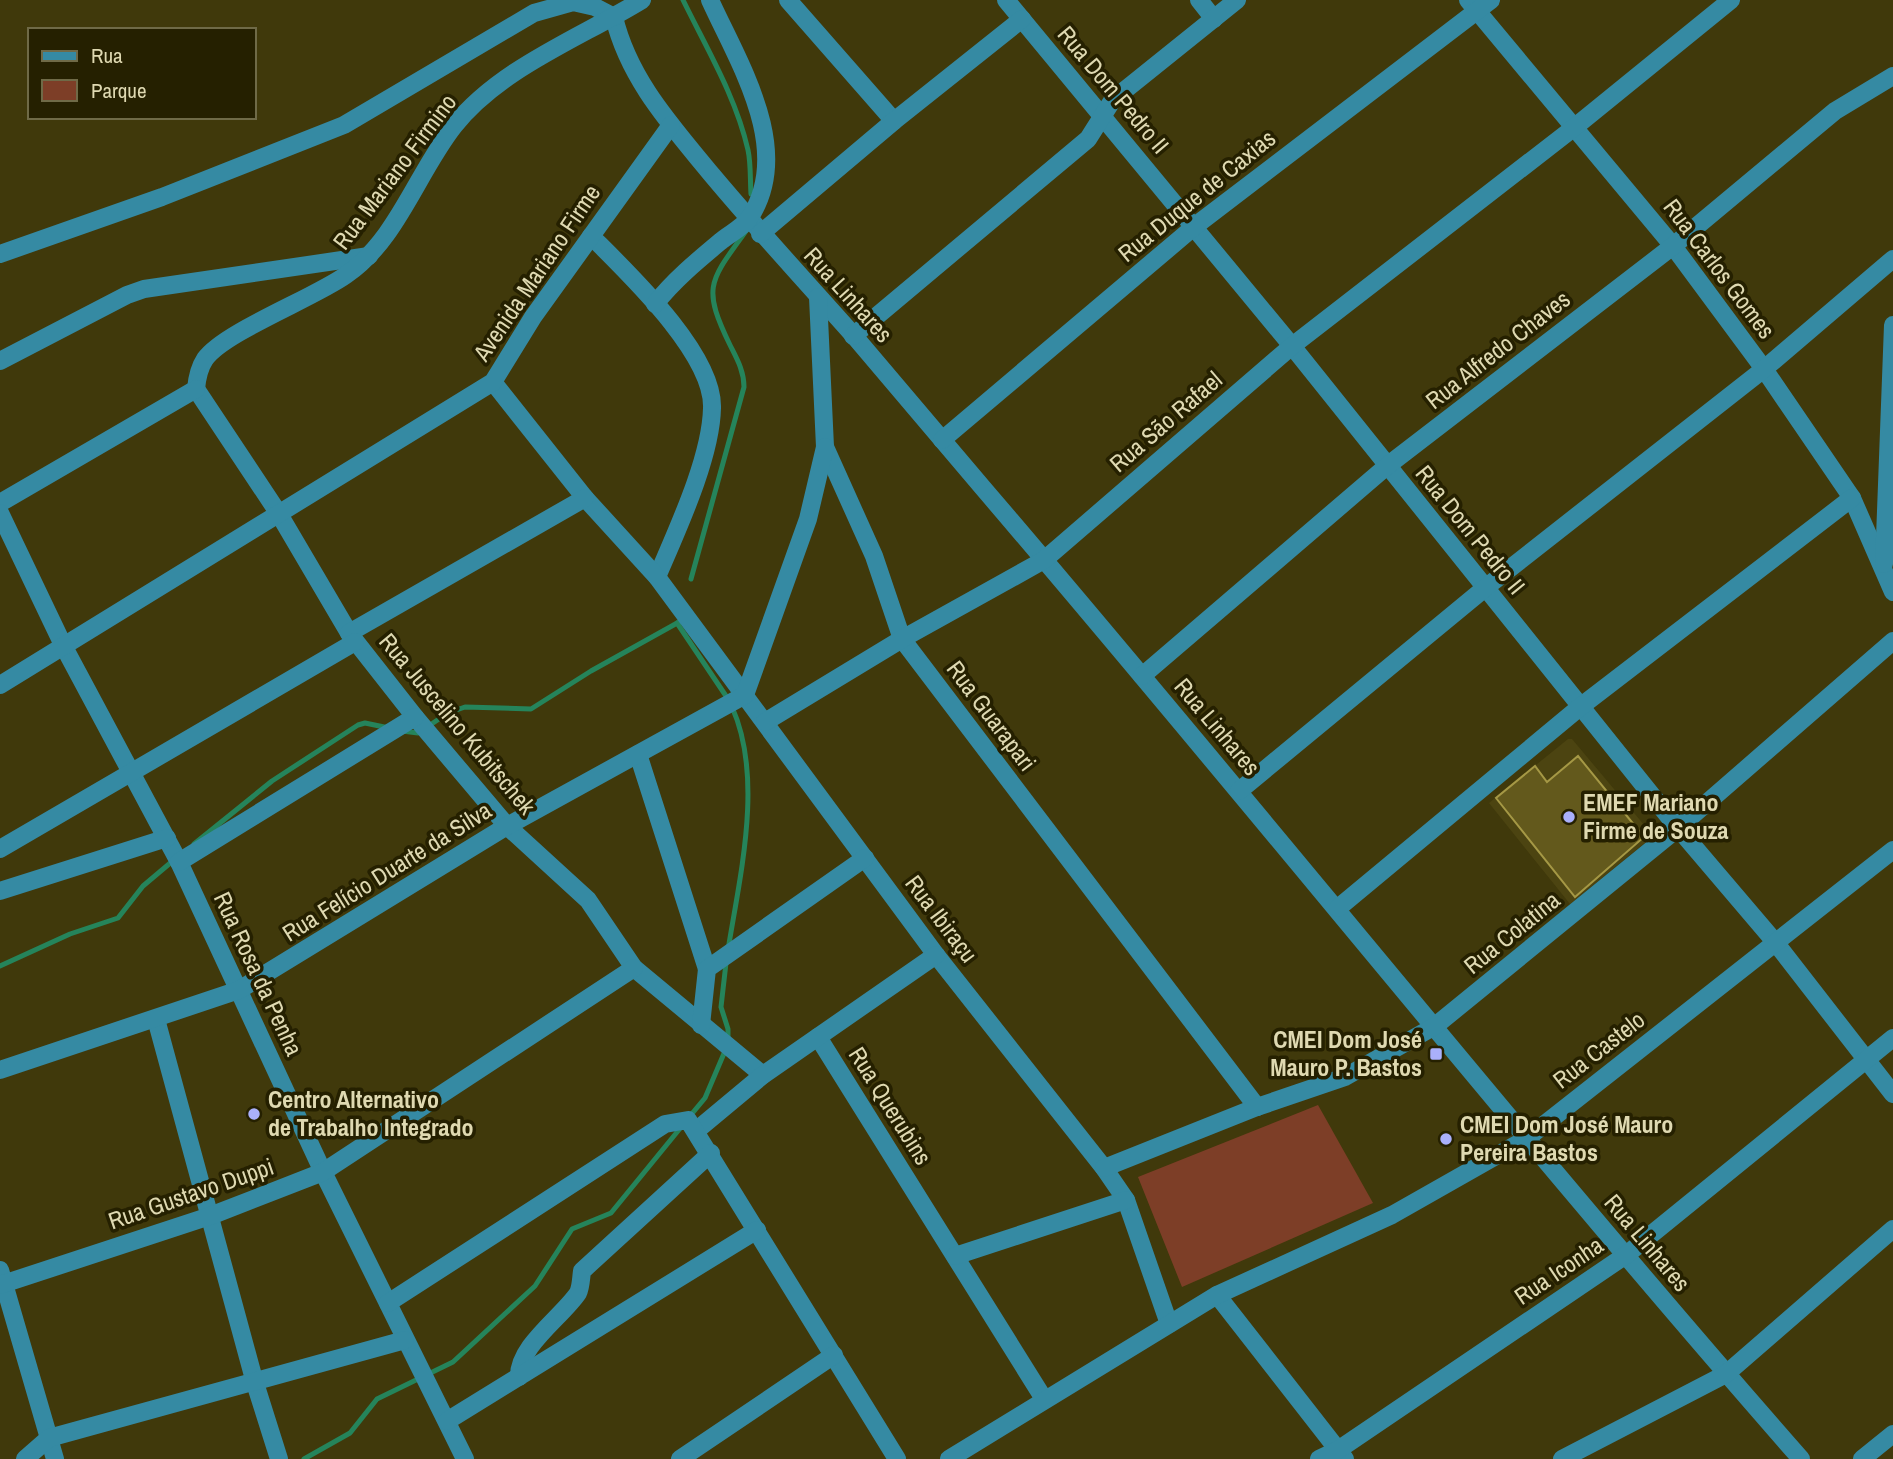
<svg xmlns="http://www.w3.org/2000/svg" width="1893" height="1459" font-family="'Archivo Narrow',sans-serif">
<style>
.built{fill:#4c4411}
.green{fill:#7d3e27}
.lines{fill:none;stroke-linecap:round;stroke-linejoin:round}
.stream{stroke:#25845b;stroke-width:5}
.building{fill:#63591c;stroke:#a59845;stroke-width:2}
.minor{stroke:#358aa3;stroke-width:18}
.poi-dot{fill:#aab0fb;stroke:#252000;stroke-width:2.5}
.labels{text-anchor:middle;stroke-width:7;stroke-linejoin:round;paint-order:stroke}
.street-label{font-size:24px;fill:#dfd9b1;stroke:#252000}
.poi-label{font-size:24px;font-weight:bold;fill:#dfd9b1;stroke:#252000;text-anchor:start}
</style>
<rect width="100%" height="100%" fill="#40390b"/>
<polygon class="built" points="1568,739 1572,739 1650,832 1647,841 1570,904 1489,803"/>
<polygon class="green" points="1318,1105 1373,1203 1182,1287 1138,1177"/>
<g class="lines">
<g class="stream">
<path d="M683,0C707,49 736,97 748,150C751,164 750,179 751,194"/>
<path d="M691,579L744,387C744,371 737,359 730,345C702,287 709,282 746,231"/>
<polyline points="677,623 728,699"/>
<polyline points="402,731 418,733 448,713 465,707 531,709 591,671 679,622"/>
<polyline points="194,844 272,781 358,725 365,723 389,728"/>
<path d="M728,950C740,875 764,778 732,707"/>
<polyline points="0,966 70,934 118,918 143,886 175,859"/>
<polyline points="690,1116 705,1098 728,1044 728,1029 721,1007 726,963"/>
<polyline points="304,1459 350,1433 377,1399 453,1362 535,1286 572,1229 611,1213 682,1126"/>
</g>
</g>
<polygon class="building" points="1578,756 1644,837 1575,897 1496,798 1535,766 1547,782"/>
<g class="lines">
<g class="minor">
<polyline points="788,0 894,121"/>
<polyline points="1006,0 1292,346 1678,828 1775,942 1893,1094"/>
<polyline points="1199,0 1214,19"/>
<polyline points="1468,0 1673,246 1764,369 1852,498 1893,592"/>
<path d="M614,17C629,80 672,126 712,175C758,230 807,283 855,337C898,387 940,438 983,488C1258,809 1522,1141 1801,1459"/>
<polyline points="760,234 894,121 1022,19"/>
<path d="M591,236C628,273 714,354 712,408C711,458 677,530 657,577"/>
<polyline points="0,254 162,197 344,125 534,13 573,2 595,7 614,17"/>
<polyline points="818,297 825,447 874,556 902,639 1257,1107"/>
<path d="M655,304C674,280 697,261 721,241C729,234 744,227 750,217C794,149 738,62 710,0"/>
<polyline points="853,336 1088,139 1112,101 1125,90 1237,0"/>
<polyline points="0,361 127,295 144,289 369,256"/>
<polyline points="493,382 585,498 657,577 936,955 1104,1168 1126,1200 1169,1324"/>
<polyline points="196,389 279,514 349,633 415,717 507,826 588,900 634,968 763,1075"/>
<path d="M196,389C197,378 199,368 205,359C224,332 314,298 346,275C397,240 417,173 454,126C500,68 580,38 642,0"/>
<polyline points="942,440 1195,226 1491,0"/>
<polyline points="0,503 196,389"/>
<polyline points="0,513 64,647 179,862 323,1172 465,1459"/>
<polyline points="1884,564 1893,325"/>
<polyline points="349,633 585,498"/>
<polyline points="1142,676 1387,466 1673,246 1835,111 1893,76"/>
<polyline points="0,685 493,382 533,317 671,125"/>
<polyline points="765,722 902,639 1044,560 1292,346 1576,126 1731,0"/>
<polyline points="638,754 707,969"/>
<polyline points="1239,791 1485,588 1764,369 1893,259"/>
<polyline points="0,849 355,642"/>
<polyline points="179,862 415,717"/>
<polyline points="0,891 167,838"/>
<polyline points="1338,908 1580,707 1852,498"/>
<polyline points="156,1019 255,1383 279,1459"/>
<polyline points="701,1025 707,969 865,858"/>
<polyline points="818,1037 1044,1399"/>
<polyline points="0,1070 239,990 507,826 745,695 808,519 825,447"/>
<polyline points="697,1130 763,1075 936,955"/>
<polyline points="1104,1168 1257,1107 1345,1077 1435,1026 1678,828 1893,641"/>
<polyline points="955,1256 1126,1200"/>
<polyline points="0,1270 55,1459"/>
<polyline points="0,1285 210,1216 323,1172 634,968"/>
<polyline points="1217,1295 1345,1459"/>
<polyline points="388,1303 665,1124 688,1120 897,1459"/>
<path d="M519,1377C518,1346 562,1317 578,1293C581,1287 581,1278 582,1271L711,1153"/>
<polyline points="447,1421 757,1230"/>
<polyline points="25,1459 49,1438 405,1340"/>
<polyline points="680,1459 834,1355"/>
<polyline points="949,1459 1217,1295 1392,1215 1526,1139 1893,850"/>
<polyline points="1319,1459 1338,1450 1626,1255 1893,1038"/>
<polyline points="1562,1459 1726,1374 1893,1229"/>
<polyline points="1862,1459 1893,1434"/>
</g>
</g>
<g class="poi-dot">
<circle cx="1569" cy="817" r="7"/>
<rect x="1429" y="1047" width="14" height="14" rx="3.5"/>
<circle cx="254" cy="1114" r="7"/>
<circle cx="1446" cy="1139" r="7"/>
</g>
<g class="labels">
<g class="street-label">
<text transform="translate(1113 90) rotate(50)" y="8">Rua Dom Pedro II</text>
<text transform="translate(395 172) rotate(-53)" y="8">Rua Mariano Firmino</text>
<text transform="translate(1197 196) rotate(-39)" y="8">Rua Duque de Caxias</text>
<text transform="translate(1719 269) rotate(53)" y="8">Rua Carlos Gomes</text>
<text transform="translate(537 273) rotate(-56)" y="8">Avenida Mariano Firme</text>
<text transform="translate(848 295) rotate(48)" y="8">Rua Linhares</text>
<text transform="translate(1498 350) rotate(-38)" y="8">Rua Alfredo Chaves</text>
<text transform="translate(1166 422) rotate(-41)" y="8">Rua São Rafael</text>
<text transform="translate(1470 530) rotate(51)" y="8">Rua Dom Pedro II</text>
<text transform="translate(991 716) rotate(53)" y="8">Rua Guarapari</text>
<text transform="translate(457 724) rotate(50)" y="8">Rua Juscelino Kubitschek</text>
<text transform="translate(1217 727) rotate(50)" y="8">Rua Linhares</text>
<text transform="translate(387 872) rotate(-32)" y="8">Rua Felício Duarte da Silva</text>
<text transform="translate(941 919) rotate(53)" y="8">Rua Ibiraçu</text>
<text transform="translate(1512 933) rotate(-39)" y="8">Rua Colatina</text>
<text transform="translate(258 974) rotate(65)" y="8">Rua Rosa da Penha</text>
<text transform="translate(1599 1050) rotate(-38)" y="8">Rua Castelo</text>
<text transform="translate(890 1106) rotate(58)" y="8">Rua Querubins</text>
<text transform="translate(191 1194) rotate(-19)" y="8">Rua Gustavo Duppi</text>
<text transform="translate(1647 1243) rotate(50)" y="8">Rua Linhares</text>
<text transform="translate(1559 1271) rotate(-34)" y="8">Rua Iconha</text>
</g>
<g class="poi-label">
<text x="1583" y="811">EMEF Mariano<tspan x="1583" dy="28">Firme de Souza</tspan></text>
<text x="1422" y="1048" text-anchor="end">CMEI Dom José<tspan x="1422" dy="28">Mauro P. Bastos</tspan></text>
<text x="268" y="1108">Centro Alternativo<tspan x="268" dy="28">de Trabalho Integrado</tspan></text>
<text x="1460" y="1133">CMEI Dom José Mauro<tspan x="1460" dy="28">Pereira Bastos</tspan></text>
</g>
</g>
<rect x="28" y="28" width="228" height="91" fill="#252000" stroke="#6f6a47" stroke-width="2"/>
<rect x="42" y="51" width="35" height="10" fill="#358aa3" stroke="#6f6a47" stroke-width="2"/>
<text x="91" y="63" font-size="21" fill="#dfd9b1">Rua</text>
<rect x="42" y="80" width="35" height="21" fill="#7d3e27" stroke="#6f6a47" stroke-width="2"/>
<text x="91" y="98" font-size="21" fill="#dfd9b1">Parque</text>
</svg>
